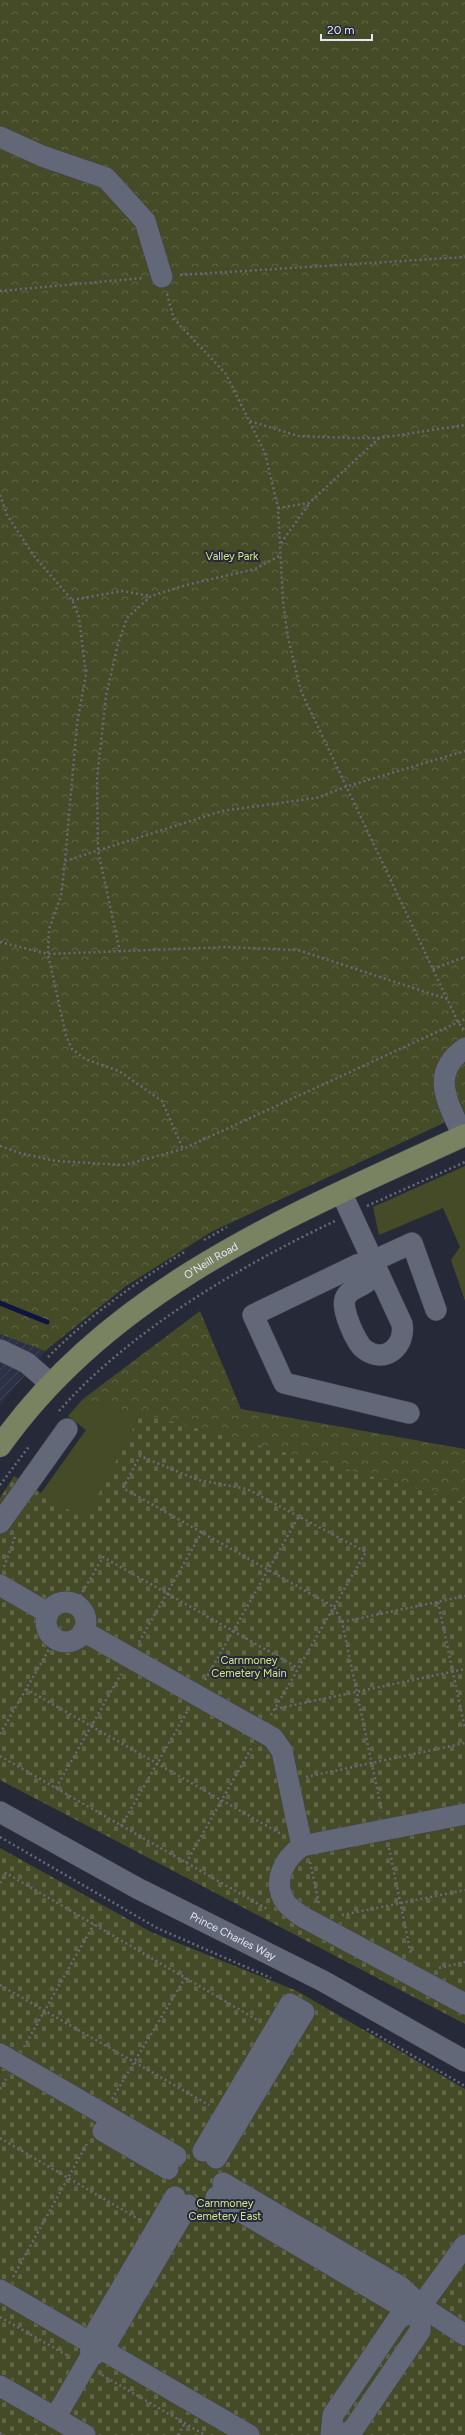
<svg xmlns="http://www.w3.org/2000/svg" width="465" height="2435" font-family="Figtree,sans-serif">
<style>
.industrial{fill:url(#industrial-furrows)}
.grass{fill:#454b27}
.forest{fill:url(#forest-crowns)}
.cemetery{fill:url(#cemetery-stones)}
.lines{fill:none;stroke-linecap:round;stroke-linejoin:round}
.stream{stroke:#0f1541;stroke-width:5}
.minor-casing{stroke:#424551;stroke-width:22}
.major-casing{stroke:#424551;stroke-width:23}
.path{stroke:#676a77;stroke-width:2.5;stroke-dasharray:2 3;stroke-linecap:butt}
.minor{stroke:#636878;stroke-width:21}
.major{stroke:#798261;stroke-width:22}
.labels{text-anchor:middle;stroke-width:4;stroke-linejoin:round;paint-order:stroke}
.park-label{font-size:11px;fill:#d5e58e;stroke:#262a38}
.street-label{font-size:11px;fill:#e3e6f0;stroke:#262a38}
</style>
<defs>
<pattern id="industrial-furrows" width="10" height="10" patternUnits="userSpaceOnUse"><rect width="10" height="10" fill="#2c3145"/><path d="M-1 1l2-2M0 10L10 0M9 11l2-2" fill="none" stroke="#404557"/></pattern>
<pattern id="forest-crowns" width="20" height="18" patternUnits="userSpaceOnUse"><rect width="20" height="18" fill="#454b27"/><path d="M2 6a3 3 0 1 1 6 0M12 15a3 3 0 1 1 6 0" fill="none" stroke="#606547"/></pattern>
<pattern id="cemetery-stones" width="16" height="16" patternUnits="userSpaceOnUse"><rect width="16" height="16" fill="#454b27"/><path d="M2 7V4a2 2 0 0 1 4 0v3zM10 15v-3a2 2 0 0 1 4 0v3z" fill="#606547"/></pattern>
</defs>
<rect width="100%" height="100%" fill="#262a38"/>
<polygon class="industrial" points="0,1334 45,1351 0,1405"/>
<g class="grass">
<polygon points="465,1166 465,1301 451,1260 460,1247 443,1208 379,1235 373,1207"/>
<polygon points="83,1399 141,1413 85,1521 41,1493 86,1430 68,1416"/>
</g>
<g class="forest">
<polygon points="0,0 465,0 465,1113 211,1232 126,1286 45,1351 0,1334"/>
<polygon points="200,1311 241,1409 465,1449 465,1502 83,1399"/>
</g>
<g class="cemetery">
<polygon points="141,1413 465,1502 465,2024 0,1780 0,1498 14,1476 85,1520"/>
<polygon points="0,1848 151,1932 297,1991 465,2089 465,2435 0,2435"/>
</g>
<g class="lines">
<polyline class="stream" points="0,1303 47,1322"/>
<defs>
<g id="minor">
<polyline points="0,137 42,156 106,178 145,221 162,277"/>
<path d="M463,1136C449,1104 428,1074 465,1048"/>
<path d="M341,1192L402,1324C406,1346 385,1365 364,1349C356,1343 341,1309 345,1299C349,1288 361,1288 369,1280C372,1276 374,1270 375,1266"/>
<polyline points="0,1350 27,1363 51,1384"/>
<polyline points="409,1413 284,1383 253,1315 357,1265 373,1261 412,1243 436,1310"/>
<polyline points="0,1523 67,1429"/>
<polyline points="0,1585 48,1613"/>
<circle cx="66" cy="1622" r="20"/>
<polyline points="83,1631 273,1738 282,1751 302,1846"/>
<path id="s1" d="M0,1812L137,1888L323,1981L465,2061"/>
<path d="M465,1814L302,1846C284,1859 271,1882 286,1903C290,1908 297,1913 303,1917L465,2004"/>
<polyline points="0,2054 176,2156"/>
<polyline points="103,2131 168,2169"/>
<polyline points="203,2151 290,2004 304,2012 216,2158"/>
<polyline points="223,2183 401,2287 421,2306 465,2335"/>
<polyline points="216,2197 394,2302 421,2306"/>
<polyline points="0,2290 249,2435"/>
<polyline points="91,2355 90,2342 175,2197"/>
<polyline points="0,2386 85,2435"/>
<polyline points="55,2418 91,2356 103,2350 188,2205"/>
<polyline points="331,2435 333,2415 398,2319 421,2306 465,2245"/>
<polyline points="338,2435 352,2431 420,2331 421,2306"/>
</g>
<g id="major">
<path id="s2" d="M0,1446C112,1287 295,1213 465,1135"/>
</g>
</defs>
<use href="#minor" class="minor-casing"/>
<use href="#major" class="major-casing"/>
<g class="path">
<polyline points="180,275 465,257"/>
<polyline points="0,291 143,278"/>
<polyline points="167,294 174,319 226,374 265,453 278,508 283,602 288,638 301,691 458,1022 464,1030"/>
<polyline points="250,421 298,436 350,438 379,438 465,425"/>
<polyline points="0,495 7,515 34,556 72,600 79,617 82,642 86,674 77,724 65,861 61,896 49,929 48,954 66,1036 72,1049 85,1059 119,1071 162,1101 183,1149"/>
<polyline points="278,508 309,503 379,438"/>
<polyline points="281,543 309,504"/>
<polyline points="72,600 122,591 150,596"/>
<polyline points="65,861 222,811 316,798 348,786 465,751"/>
<polyline points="0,942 48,954 227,947 298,950 447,999"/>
<polyline points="120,952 98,851 97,779 106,696 118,644 127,618 151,596 186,585 255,569 281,555"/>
<polyline points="433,969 465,957"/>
<polyline points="0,1146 20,1153 56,1161 124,1165 183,1149 465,1019"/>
<polyline points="367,1206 465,1162"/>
<polyline points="204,1240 227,1227"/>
<path d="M48,1357C89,1316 136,1282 186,1251"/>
<path d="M59,1411C129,1331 240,1266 335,1221"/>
<polyline points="0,1485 30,1445"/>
<polyline points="4,1567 16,1534"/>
<polyline points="438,1602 465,1729"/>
<polyline points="75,1605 103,1557 298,1668"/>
<polyline points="342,1622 465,1596"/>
<polyline points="139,1642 202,1532"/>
<polyline points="205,1680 299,1516"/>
<polyline points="26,1689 281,1834"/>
<polyline points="275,1709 465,1669"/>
<path d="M271,1715C303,1661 334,1606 366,1552L247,1489L198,1480L140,1456L123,1488L334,1607L342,1622L382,1812"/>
<polyline points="0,1734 55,1639"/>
<polyline points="0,1756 267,1909"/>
<polyline points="306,1777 465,1743"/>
<polyline points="56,1788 121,1674"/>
<polyline points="121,1826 188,1710"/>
<polyline points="0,1837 157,1928 271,1978"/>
<polyline points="389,1848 411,1955"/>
<polyline points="310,1862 319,1904"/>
<polyline points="186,1863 252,1747"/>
<polyline points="0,1883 6,1873 259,2021"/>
<polyline points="342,1915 465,1890"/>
<polyline points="439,1968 465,1962"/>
<polyline points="0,1985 209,2105"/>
<polyline points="367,2029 465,2086"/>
<polyline points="24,2047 94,1924"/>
<polyline points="0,2089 6,2079"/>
<polyline points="112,2099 185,1978"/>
<polyline points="0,2138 140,2220"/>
<polyline points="13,2277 88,2142"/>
<polyline points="0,2317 70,2357"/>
<polyline points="102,2375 205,2435"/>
<polyline points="0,2433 3,2435"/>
<polyline points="178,2435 185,2423"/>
</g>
<use href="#minor" class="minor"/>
<use href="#major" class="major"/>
</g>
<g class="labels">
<g class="park-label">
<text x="232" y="560">Valley Park</text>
<text x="249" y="1664">Carnmoney<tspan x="249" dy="13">Cemetery Main</tspan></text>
<text x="225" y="2207">Carnmoney<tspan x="225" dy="13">Cemetery East</tspan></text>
</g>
<g class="street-label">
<text dy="4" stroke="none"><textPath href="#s2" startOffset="283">O'Neill Road</textPath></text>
<text dy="4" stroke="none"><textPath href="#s1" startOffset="264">Prince Charles Way</textPath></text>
</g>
</g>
<path d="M321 34v6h51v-6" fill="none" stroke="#e3e6f0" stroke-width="2"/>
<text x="327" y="34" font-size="12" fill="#e3e6f0" stroke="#262a38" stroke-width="3" paint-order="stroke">20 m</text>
</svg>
